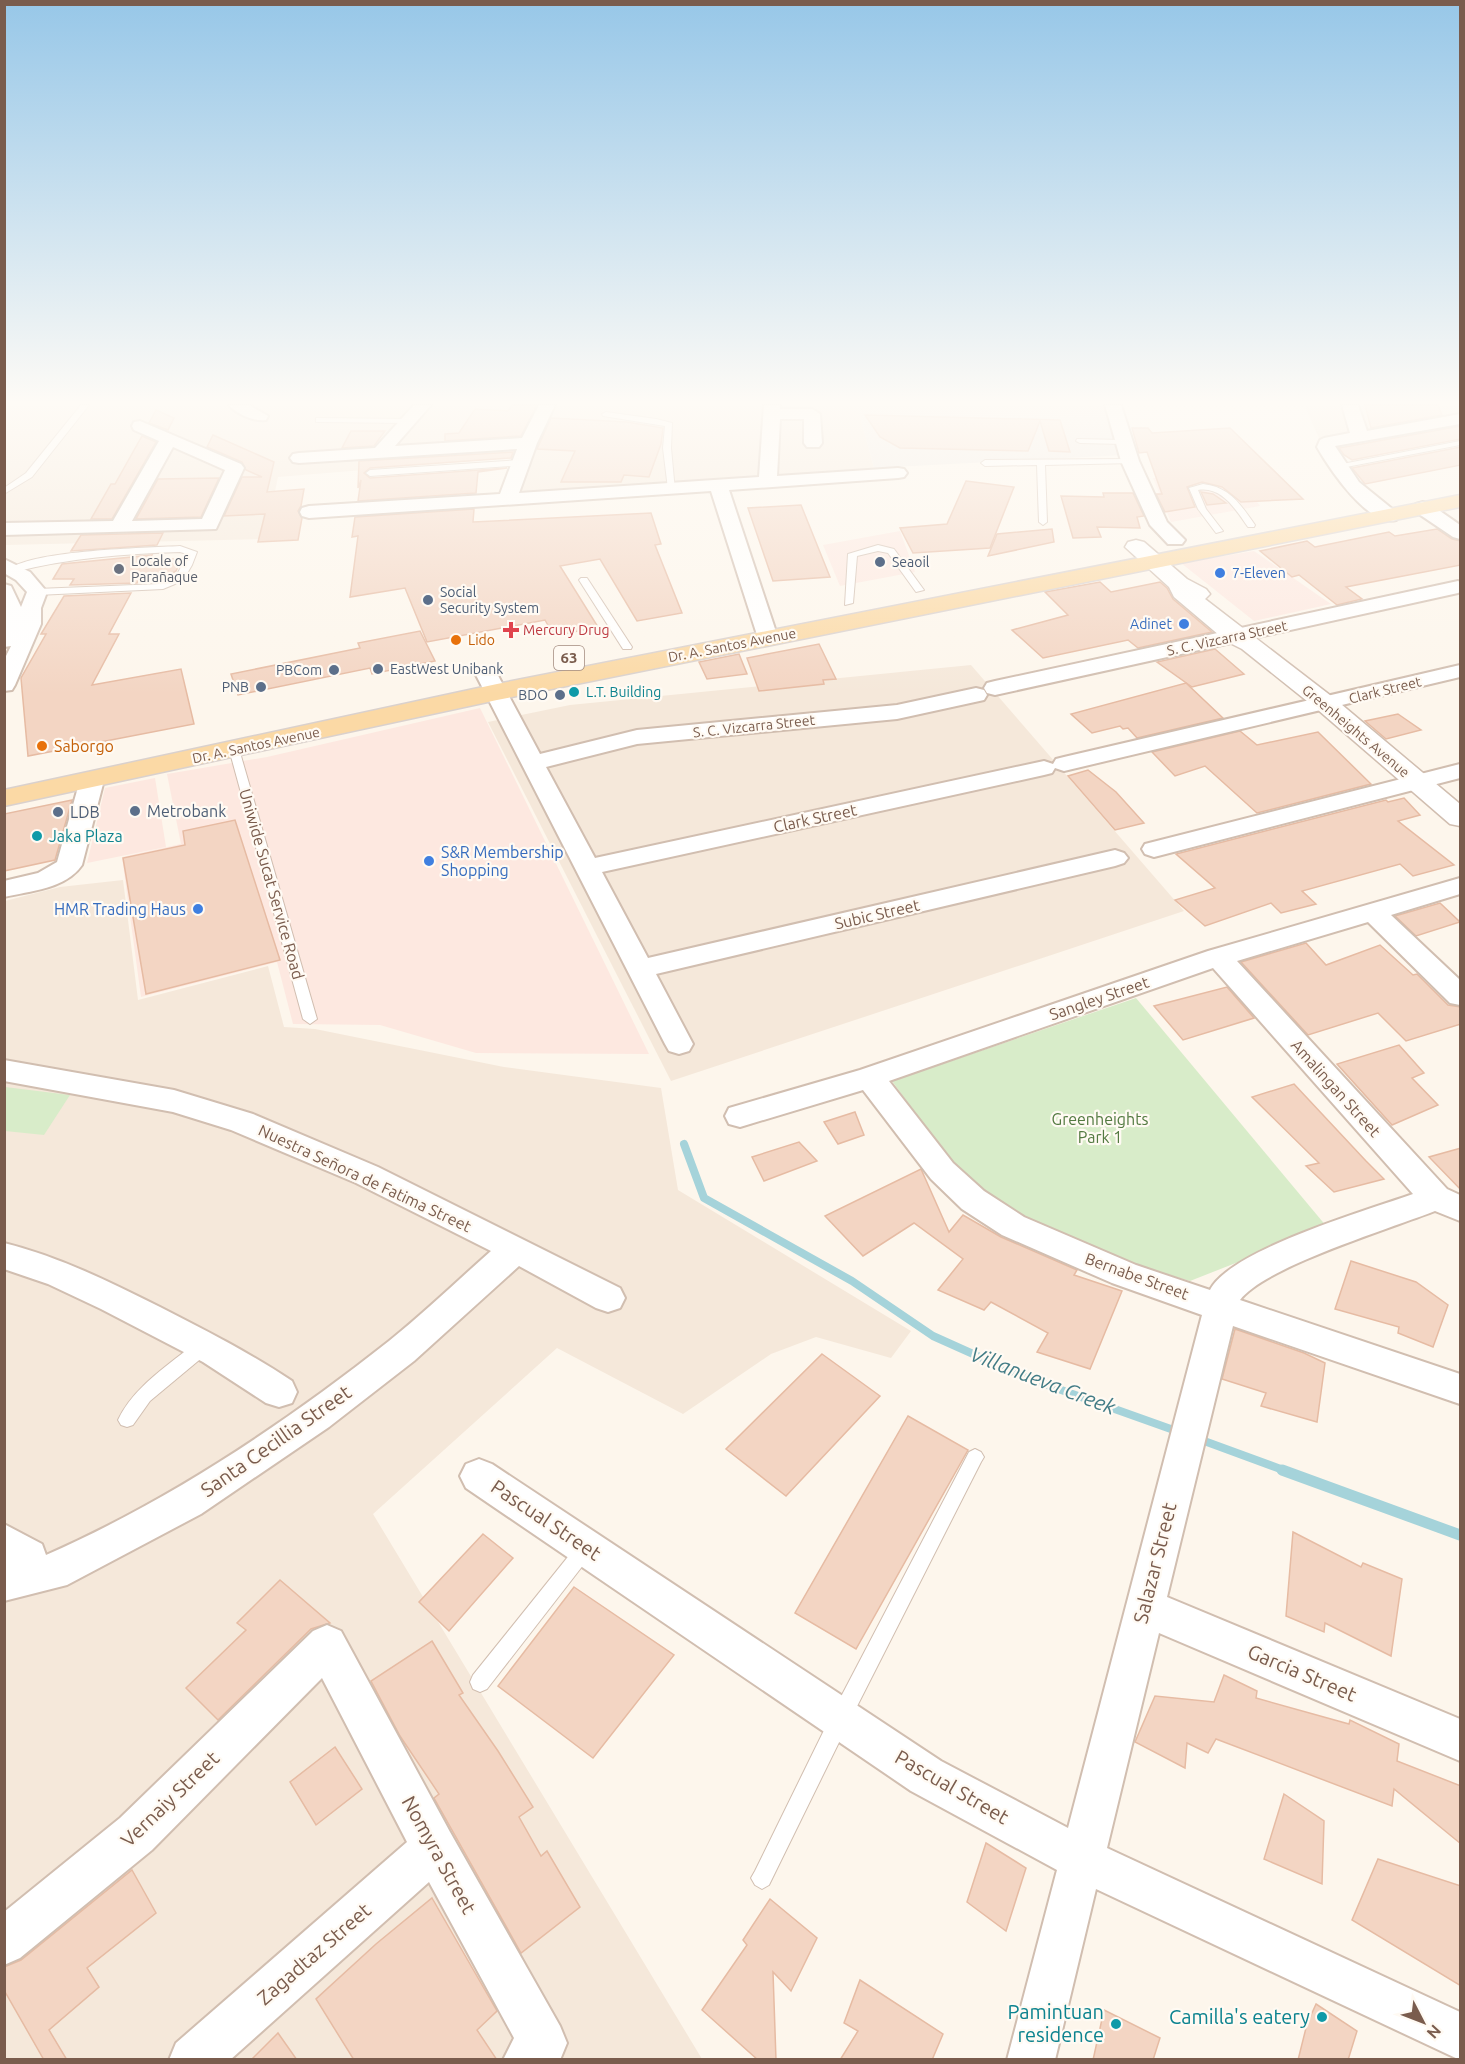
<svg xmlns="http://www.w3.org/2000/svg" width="1465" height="2064" font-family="Ubuntu,sans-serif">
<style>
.residential{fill:#f5e8da}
.commercial{fill:#fde8e0}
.industrial{fill:#efe9e4}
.green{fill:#d8ecc9}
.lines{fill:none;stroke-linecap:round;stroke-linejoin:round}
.stream-far1{stroke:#a5d3da;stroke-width:8}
.stream{stroke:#a5d3da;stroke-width:11}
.building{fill:#f3d5c3;stroke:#e6bba3;stroke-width:1.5}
.service-casing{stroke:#d1beb0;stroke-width:2}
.minor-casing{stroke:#d1beb0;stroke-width:4}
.tertiary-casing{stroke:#d1beb0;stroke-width:3}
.primary-casing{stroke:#dad1cd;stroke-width:3}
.service{fill:#fff;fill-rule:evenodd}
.minor{fill:#fff;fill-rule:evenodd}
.tertiary{fill:#fff;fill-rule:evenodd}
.primary{fill:#fbd9a5;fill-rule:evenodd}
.service-dot{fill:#5c6f8a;stroke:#fffaf3;stroke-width:2}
.worship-dot{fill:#6b7280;stroke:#fffaf3;stroke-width:2}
.shop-dot{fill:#3f7fe0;stroke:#fffaf3;stroke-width:2}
.health-dot{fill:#e0444e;stroke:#fffaf3;stroke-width:2}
.food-dot{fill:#e8710a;stroke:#fffaf3;stroke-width:2}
.culture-dot{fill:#0f9aa8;stroke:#fffaf3;stroke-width:2}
.labels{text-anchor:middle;stroke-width:4.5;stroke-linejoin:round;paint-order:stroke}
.far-worship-label{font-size:14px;fill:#5b616d;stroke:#fffaf3;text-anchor:start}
.far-service-label{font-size:14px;fill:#4e5e75;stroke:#fffaf3;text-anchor:start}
.far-shop-label{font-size:14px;fill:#366cbe;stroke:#fffaf3;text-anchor:start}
.far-health-label{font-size:14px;fill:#be3a42;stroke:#fffaf3;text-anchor:start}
.far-street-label{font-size:14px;fill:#7a5c4d;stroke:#fffaf3}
.far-food-label{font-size:14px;fill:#c56008;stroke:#fffaf3;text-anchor:start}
.far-culture-label{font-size:14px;fill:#0d838f;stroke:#fffaf3;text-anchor:start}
.shield{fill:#fffaf3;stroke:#a28b7f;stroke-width:1.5}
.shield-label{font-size:15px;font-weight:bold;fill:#7a5c4d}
.food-label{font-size:16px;fill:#c56008;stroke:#fffaf3;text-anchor:start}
.service-label{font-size:16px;fill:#4e5e75;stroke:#fffaf3;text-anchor:start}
.street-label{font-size:16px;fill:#7a5c4d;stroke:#fffaf3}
.culture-label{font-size:16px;fill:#0d838f;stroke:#fffaf3;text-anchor:start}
.shop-label{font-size:16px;fill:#366cbe;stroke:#fffaf3;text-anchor:start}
.park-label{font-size:16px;fill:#537a41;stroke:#fffaf3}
.near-street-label{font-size:20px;fill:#7a5c4d;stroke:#fffaf3}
.near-culture-label{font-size:20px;fill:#0d838f;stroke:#fffaf3;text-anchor:end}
.near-water-label{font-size:21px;font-style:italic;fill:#437c86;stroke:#fffaf3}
</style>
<rect width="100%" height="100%" fill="#fdf6ec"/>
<g class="residential">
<polygon points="4,405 857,405 874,468 519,493 533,456 278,477 265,539 5,545"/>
<polygon points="1304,405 1460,405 1460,423 1323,447"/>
<polygon points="971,665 1184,911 671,1081 488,722 570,705"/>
<polygon points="123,880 138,1000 268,966 284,1027 315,1029 504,1067 661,1088 678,1190 911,1331 891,1358 816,1337 771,1354 683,1414 557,1348 373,1514 702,2059 5,2059 5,901 60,887"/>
</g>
<g class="commercial">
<polygon points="1238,477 1260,506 1171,522 1153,478"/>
<polygon points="900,531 915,572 840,586 823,545"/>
<polygon points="1254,551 1331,604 1254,621 1181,563"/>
<polygon points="480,708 649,1054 476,1053 380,1025 293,1024 277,962 141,997 122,857 181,844 167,774 267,757"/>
<polygon points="155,778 166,847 87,863 105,788"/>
</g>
<polygon class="industrial" points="857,405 1109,405 1124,455 874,468"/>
<g class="green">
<polygon points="1136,998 1327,1227 1190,1281 1129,1263 1019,1215 982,1192 954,1167 892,1081"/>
<polygon points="5,1087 70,1095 44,1135 5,1131"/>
</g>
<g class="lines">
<g class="stream-far1">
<polyline points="684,1144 704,1198 852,1281 933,1336 1022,1376 1182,1433"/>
<polyline points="1196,1438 1286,1471"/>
</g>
<polyline class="stream" points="1282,1470 1460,1535"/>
</g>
<g class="building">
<polygon points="512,405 537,405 521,436 445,441 445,434 459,433 475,409 508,411"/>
<polygon points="1365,405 1438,405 1442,415 1371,428"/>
<polygon points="156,410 174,418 168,430 149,423"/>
<polygon points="865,415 1060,420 1070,452 1049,451 1040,421 1028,451 900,448 880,437"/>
<polygon points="551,418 627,422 663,428 661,444 649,477 624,475 621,482 561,482 575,451 537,449"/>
<polygon points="1461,426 1461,439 1352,460 1344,455 1339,448"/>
<polygon points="1132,428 1148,428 1152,433 1230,428 1303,499 1241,502 1222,487 1202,482 1187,487 1195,507 1165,512 1156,494 1162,494 1147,452 1139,453"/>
<polygon points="351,431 385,431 374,446 342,448"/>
<polygon points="213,435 274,462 267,492 304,489 301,506 298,511 302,518 298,540 258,542 265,514 224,516 242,477 262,477 246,470 242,462 207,447"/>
<polygon points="142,436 156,442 112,519 91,519 111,484 115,484"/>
<polygon points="1461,447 1461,465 1365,484 1352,468"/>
<polygon points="513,452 511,458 370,468 364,473 370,478 507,468 478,472 476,493 358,501 361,480 358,488 359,461"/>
<polygon points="219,478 201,517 136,519 158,479"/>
<polygon points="966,481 1014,487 990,548 913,553 900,528 947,524"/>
<polygon points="1201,492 1213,494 1226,503 1207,505"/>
<polygon points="1103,493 1133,493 1144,516 1137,517 1140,528 1097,527 1101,537 1073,538 1061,496 1104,497"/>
<polygon points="801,505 830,577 773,581 748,508"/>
<polygon points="474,509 473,522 651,513 661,544 655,545 682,613 637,621 600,559 560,566 598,627 554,636 545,620 427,642 405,588 350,597 358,536 352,537 355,517"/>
<polygon points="1052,529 1054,542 988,556 997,534"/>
<polygon points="1437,529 1452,539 1461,541 1461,565 1346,587 1362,599 1337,605 1299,575 1292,577 1260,551 1307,541 1315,547 1389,532 1395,536"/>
<polygon points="163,533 157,545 71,551 81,535"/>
<polygon points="152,555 150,559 182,559 176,571 164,578 139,579 137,583 70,585 74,579 53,579 62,564"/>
<polygon points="1100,582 1111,592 1160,582 1167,588 1173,599 1212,632 1138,648 1128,640 1043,658 1012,630 1068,615 1045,592"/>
<polygon points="131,593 109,634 119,634 92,685 181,669 194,724 28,756 21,678 46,634 41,634 64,596"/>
<polygon points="420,631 435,661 372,674 370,668 238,695 231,674 360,648 358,643"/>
<polygon points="819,644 836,679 823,680 824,684 759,691 747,658"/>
<polygon points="1215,649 1244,674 1192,687 1157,662"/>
<polygon points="739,654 747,674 707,679 699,662"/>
<polygon points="1186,683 1223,718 1137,738 1128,728 1123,729 1120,726 1092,733 1071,714"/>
<polygon points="1398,714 1421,730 1386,739 1365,721"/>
<polygon points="1240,731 1257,745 1318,732 1371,784 1257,813 1205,766 1175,776 1152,752"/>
<polygon points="1088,770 1116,792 1144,823 1115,830 1068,776"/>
<polygon points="1404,798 1420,815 1398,821 1454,865 1413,876 1400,864 1302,891 1316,904 1281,913 1271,903 1205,926 1175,900 1215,888 1176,854 1386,800 1388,802"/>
<polygon points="72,800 55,860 4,871 4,814"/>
<polygon points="235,820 280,960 146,994 123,858 185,845 183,831"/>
<polygon points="1440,903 1460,922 1416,936 1395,916"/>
<polygon points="1306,943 1326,965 1380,945 1413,975 1417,974 1448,1005 1461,1007 1461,1024 1406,1041 1378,1013 1308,1035 1241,962"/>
<polygon points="1227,987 1254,1018 1183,1040 1154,1006"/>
<polygon points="1399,1045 1424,1073 1412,1078 1438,1105 1392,1125 1337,1064"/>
<polygon points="1294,1084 1366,1161 1384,1179 1334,1192 1306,1166 1319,1163 1252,1097"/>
<polygon points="855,1112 864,1135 838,1144 824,1122"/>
<polygon points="799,1142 817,1161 764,1181 752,1157"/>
<polygon points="1461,1148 1461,1190 1429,1157"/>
<polygon points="921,1169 949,1232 963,1215 1001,1237 1077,1270 1074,1275 1122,1291 1090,1369 1037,1352 1048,1333 991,1302 984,1310 938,1290 963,1259 914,1223 863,1256 825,1216"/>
<polygon points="1351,1261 1416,1282 1448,1305 1433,1347 1398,1333 1399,1327 1335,1309"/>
<polygon points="1235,1329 1304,1353 1325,1363 1317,1422 1261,1406 1266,1393 1222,1379"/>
<polygon points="822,1354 880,1396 786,1496 726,1449"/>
<polygon points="908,1416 968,1450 856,1649 795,1613"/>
<polygon points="1293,1532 1361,1567 1363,1563 1402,1579 1391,1656 1325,1623 1324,1632 1286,1616"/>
<polygon points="483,1534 513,1558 449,1631 419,1602"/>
<polygon points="280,1580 330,1623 311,1629 218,1720 186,1688 246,1630 237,1623"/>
<polygon points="574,1587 674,1655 593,1758 498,1686"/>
<polygon points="432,1641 463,1693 459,1695 498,1751 533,1807 519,1817 541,1856 547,1851 580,1907 521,1953 434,1798 439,1794 400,1736 371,1681"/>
<polygon points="1224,1675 1257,1691 1256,1698 1349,1724 1350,1720 1399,1744 1397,1761 1461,1786 1461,1844 1394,1789 1392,1806 1216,1739 1208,1753 1187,1743 1185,1768 1135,1742 1155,1696 1214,1702"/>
<polygon points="335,1747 362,1789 316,1825 290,1782"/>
<polygon points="1284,1794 1324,1821 1322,1884 1264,1859"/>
<polygon points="986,1843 1026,1868 1006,1931 967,1902"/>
<polygon points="1378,1859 1461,1886 1461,1986 1352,1920"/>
<polygon points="132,1870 156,1913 87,1968 99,1987 49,2030 67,2060 44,2060 4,1990 4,1967 21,1960"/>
<polygon points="432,1898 497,2011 477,2030 497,2060 354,2060 316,1999 376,1944"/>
<polygon points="770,1899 817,1938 791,1991 773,1972 776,2060 758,2060 702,2010 747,1945 743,1940"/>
<polygon points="860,1980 943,2034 932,2060 840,2060 858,2031 844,2023"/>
<polygon points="1316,2004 1357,2031 1348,2060 1298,2060 1307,2024"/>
<polygon points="1104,2010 1160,2038 1153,2060 1093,2060"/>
<polygon points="278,2033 297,2060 251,2060"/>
</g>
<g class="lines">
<defs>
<g id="service">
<polygon points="81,405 89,405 32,477 4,494 4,488 26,473"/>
<polygon points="606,412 656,419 672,423 671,448 675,491 668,489 663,448 665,426 603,416 602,414"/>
<polygon points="316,418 408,419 412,421 408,423 319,422 316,422"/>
<polygon points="1077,439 1123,440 1127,442 1123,444 1080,443 1076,441"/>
<polygon points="1460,441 1460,445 1336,469 1332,466"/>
<polygon points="1130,459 1133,459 1133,463 1045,465 1047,522 1043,525 1039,522 1037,465 985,466 981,463 985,460"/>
<polygon points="521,460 525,463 524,465 370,476 366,473 370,470"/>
<path d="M1203,484C1230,487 1241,505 1255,525L1254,527H1248C1236,510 1222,486 1198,490L1206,509L1223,531L1216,533L1198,509L1189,488Z"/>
<polygon points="878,545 894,549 924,590 916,592 888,553 878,551 857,556 853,603 845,605 848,554"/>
<path d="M180,546L197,552L192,565L185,577L175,584L163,589L37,595L32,592L37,589L159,584L178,573L187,554L180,552C123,554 69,558 14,572L9,569C36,550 144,548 180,546Z"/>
<polygon points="581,578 587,578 632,647 631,649 623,649 579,580"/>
<polygon points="234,746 239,749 317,1019 310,1024 303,1019 229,749"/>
<path d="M204,1339L210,1341L212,1346L210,1351L150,1401L133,1425L127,1427L121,1425L118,1420C134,1386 170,1364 198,1341Z"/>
<polygon points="975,1449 981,1452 984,1457 981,1462 847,1726 769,1885 762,1889 755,1885 751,1878 755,1871 833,1712 969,1452"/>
<polygon points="585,1540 591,1543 594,1549 591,1555 487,1689 480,1692 473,1689 470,1682 473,1675 579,1543"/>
</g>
<g id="minor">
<path d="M229,405H249L268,416L266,420C255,422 236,414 229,405Z"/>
<polygon points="414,405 431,405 395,446 522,438 539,405 555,405 537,443 519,493 759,477 764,405 780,405 780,409 812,409 820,414 822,443 819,447 807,447 804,443 804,419 780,419 777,476 898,468 904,469 907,473 904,477 898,478 729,490 778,638 775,642 768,644 761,642 758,638 711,491 309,518 302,516 300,512 302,508 309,506 500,494 517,449 299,463 293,462 290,458 293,454 299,453 375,448"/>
<polygon points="1105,405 1121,405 1139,461 1167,522 1185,540 1182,544 1168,544 1150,525 1121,461"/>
<path d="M1342,405H1358L1367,431L1460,414V424L1335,446L1359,482L1396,512L1398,516L1396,520C1368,527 1329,468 1317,447L1320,440L1324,438L1350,433Z"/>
<path d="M140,421L241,464L244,468L216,529L4,535V523L113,521L159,441L134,430L132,426L134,422ZM173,447L225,470L202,519L132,521Z"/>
<polygon points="1423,502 1430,504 1460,525 1460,539 1453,537 1416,512 1414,508 1416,504"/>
<polygon points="4,559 30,572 47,592 41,608 41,624 15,685 12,690 4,691 4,660 11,646 4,647 4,584 11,586 21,607 27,592 16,580 4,573"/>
<polygon points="1458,581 1460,582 1460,592 1458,593 995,695 987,693 984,688 987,683 995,681"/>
<polygon points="1460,665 1460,677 1064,771 1055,768 1052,773 1044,775 602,872 648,958 1115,850 1124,853 1128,858 1124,863 1115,866 656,974 693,1044 689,1051 679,1054 669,1051 665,1044 476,675 479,670 487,669 495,670 540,754 637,730 897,705 976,688 984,690 987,695 984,700 897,719 637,744 546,767 595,858 1044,761 1053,764 1056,759 1064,757"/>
<polygon points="1460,764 1460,778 1154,857 1145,854 1142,849 1145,844"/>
<path d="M92,773L100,775L104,780L82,865C66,889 30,891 4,897V881L38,873L57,862L80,780L84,775Z"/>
<path d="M1460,878V894L1391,915L1460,980V1005L1450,1003L1368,922L1237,961L1447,1189L1460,1195V1221L1435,1211C1392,1228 1264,1267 1240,1300L1460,1374V1404L1233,1326L1167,1597L1460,1719V1761L1159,1633L1107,1848L1460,2012V2060L1096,1889L1055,2060H1007L1057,1870L911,1791L466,1488L460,1476L466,1464L479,1459L492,1464L941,1761L1068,1828L1202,1315L1112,1283L1002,1235L962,1209L931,1179L863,1090L740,1127L729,1124L725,1116L729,1108L860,1070L1208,951ZM1213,968L1413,1194C1368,1210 1230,1250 1210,1290L1136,1265L1024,1217L984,1191L953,1163L889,1081Z"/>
<path d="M4,1060L174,1090L253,1114L378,1167L620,1288L625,1298L620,1308L608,1312L596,1308L519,1266L414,1361L329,1427L201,1514L67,1585L4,1601V1524L42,1544L46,1555C169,1501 284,1424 389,1341C424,1313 457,1281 491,1251L356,1183L231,1130L173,1112L4,1081Z"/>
<path d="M4,1243C60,1257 110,1282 160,1307C205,1330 250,1353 292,1381L297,1392L292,1403L279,1407L266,1403L203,1362L101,1309L48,1284L4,1269Z"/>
<polygon points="327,1625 341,1631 450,1832 560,2026 567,2043 560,2060 503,2060 514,2038 429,1882 230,2060 169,2060 176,2043 407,1842 322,1678 152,1850 20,1958 4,1965 4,1912 120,1818 313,1631"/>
</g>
<polygon id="tertiary" points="1136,540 1144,542 1187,579 1206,589 1210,594 1205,599 1335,699 1460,804 1460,826 1450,824 1317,709 1242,649 1226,641 1174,597 1169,587 1125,547 1128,542"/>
<polygon id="primary" points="1460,495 1460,507 497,700 4,806 4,790 497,684"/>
</defs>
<use href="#service" class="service-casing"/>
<use href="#minor" class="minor-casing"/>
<use href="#tertiary" class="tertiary-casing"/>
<use href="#primary" class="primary-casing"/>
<use href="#service" class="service"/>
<use href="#minor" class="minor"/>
<use href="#tertiary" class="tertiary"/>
<use href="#primary" class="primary"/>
</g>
<linearGradient id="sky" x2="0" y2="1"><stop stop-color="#97c7e8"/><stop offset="0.58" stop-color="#fefbf6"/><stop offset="1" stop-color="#fefbf6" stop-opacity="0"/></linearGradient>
<rect width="1465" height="694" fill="url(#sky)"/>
<g class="service-dot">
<circle cx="880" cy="562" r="6"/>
<circle cx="428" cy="600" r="6"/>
<circle cx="378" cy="669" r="6"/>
<circle cx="334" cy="670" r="6"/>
<circle cx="261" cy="687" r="6"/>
<circle cx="560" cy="695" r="6"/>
<circle cx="135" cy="811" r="6"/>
<circle cx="58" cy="812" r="6"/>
</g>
<circle class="worship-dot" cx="119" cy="569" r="6"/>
<g class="shop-dot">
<circle cx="1220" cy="573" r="6"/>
<circle cx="1184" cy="624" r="6"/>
<circle cx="429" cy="861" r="6"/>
<circle cx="198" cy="909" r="6"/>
</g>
<path class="health-dot" d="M508 621h6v6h6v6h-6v6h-6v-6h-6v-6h6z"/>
<g class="food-dot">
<circle cx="456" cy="640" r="6"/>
<circle cx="42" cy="746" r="6"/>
</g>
<g class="culture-dot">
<circle cx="574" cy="692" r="6"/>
<circle cx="37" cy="836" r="6"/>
<circle cx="1322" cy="2017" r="6"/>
<circle cx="1116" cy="2024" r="6"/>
</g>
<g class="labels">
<g class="far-worship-label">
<text x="131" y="566">Locale of<tspan x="131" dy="16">Parañaque</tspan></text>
</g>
<g class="far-service-label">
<text x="892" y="567">Seaoil</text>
<text x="440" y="597">Social<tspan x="440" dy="16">Security System</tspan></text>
<text x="390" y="674">EastWest Unibank</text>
<text x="322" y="675" text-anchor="end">PBCom</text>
<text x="249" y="692" text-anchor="end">PNB</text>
<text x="548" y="700" text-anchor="end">BDO</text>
</g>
<g class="far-shop-label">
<text x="1232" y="578">7-Eleven</text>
<text x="1172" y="629" text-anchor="end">Adinet</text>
</g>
<g class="far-health-label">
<text x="523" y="635">Mercury Drug</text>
</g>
<g class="far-street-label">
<text transform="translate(1227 638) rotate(-12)" y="5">S. C. Vizcarra Street</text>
<text transform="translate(732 645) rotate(-11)" y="5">Dr. A. Santos Avenue</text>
<text transform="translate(1385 690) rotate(-14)" y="5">Clark Street</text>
<text transform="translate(754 726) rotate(-6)" y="5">S. C. Vizcarra Street</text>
<text transform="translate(1356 731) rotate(40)" y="5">Greenheights Avenue</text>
<text transform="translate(256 745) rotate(-12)" y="5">Dr. A. Santos Avenue</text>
</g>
<g class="far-food-label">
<text x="468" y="645">Lido</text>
</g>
<g class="far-culture-label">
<text x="586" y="697">L.T. Building</text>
</g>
<rect class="shield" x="554" y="646" width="30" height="24" rx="4.5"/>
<g class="shield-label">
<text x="569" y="663">63</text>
</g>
<g class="food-label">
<text x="54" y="752">Saborgo</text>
</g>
<g class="service-label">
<text x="147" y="817">Metrobank</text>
<text x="70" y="818">LDB</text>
</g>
<g class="street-label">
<text transform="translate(815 818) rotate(-12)" y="6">Clark Street</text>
<text transform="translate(272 884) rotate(74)" y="6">Uniwide Sucat Service Road</text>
<text transform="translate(877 914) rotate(-13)" y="6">Subic Street</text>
<text transform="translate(1099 998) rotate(-19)" y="6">Sangley Street</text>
<text transform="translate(1336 1088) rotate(48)" y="6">Amalingan Street</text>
<text transform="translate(365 1178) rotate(25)" y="6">Nuestra Señora de Fatima Street</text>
<text transform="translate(1137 1276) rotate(20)" y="6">Bernabe Street</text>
</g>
<g class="culture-label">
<text x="49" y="842">Jaka Plaza</text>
</g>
<g class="shop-label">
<text x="441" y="858">S&amp;R Membership<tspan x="441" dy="18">Shopping</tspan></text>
<text x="186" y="915" text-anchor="end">HMR Trading Haus</text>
</g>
<g class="park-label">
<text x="1100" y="1125">Greenheights<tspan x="1100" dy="18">Park 1</tspan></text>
</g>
<g class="near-street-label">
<text transform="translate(276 1441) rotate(-35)" y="7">Santa Cecillia Street</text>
<text transform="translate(546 1520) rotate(34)" y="7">Pascual Street</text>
<text transform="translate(1155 1563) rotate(-76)" y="7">Salazar Street</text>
<text transform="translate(1302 1673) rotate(23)" y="7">Garcia Street</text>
<text transform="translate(952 1787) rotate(30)" y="7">Pascual Street</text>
<text transform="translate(170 1799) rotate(-44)" y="7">Vernaiy Street</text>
<text transform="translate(439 1855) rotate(61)" y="7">Nomyra Street</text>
<text transform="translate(314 1954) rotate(-41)" y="7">Zagadtaz Street</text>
</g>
<g class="near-culture-label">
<text x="1104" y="2019">Pamintuan<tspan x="1104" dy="23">residence</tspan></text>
<text x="1310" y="2024">Camilla's eatery</text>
</g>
<g class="near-water-label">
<text transform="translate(1043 1381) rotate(21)" y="7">Villanueva Creek</text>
</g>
</g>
<rect width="1465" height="2064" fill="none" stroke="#7a5c4d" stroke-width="12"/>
<g transform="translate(1423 2022) rotate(132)" stroke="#fffaf3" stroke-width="4.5" paint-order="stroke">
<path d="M0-4.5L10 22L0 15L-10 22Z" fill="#7a5c4d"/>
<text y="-9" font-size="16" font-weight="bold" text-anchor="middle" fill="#7a5c4d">N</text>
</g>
</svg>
